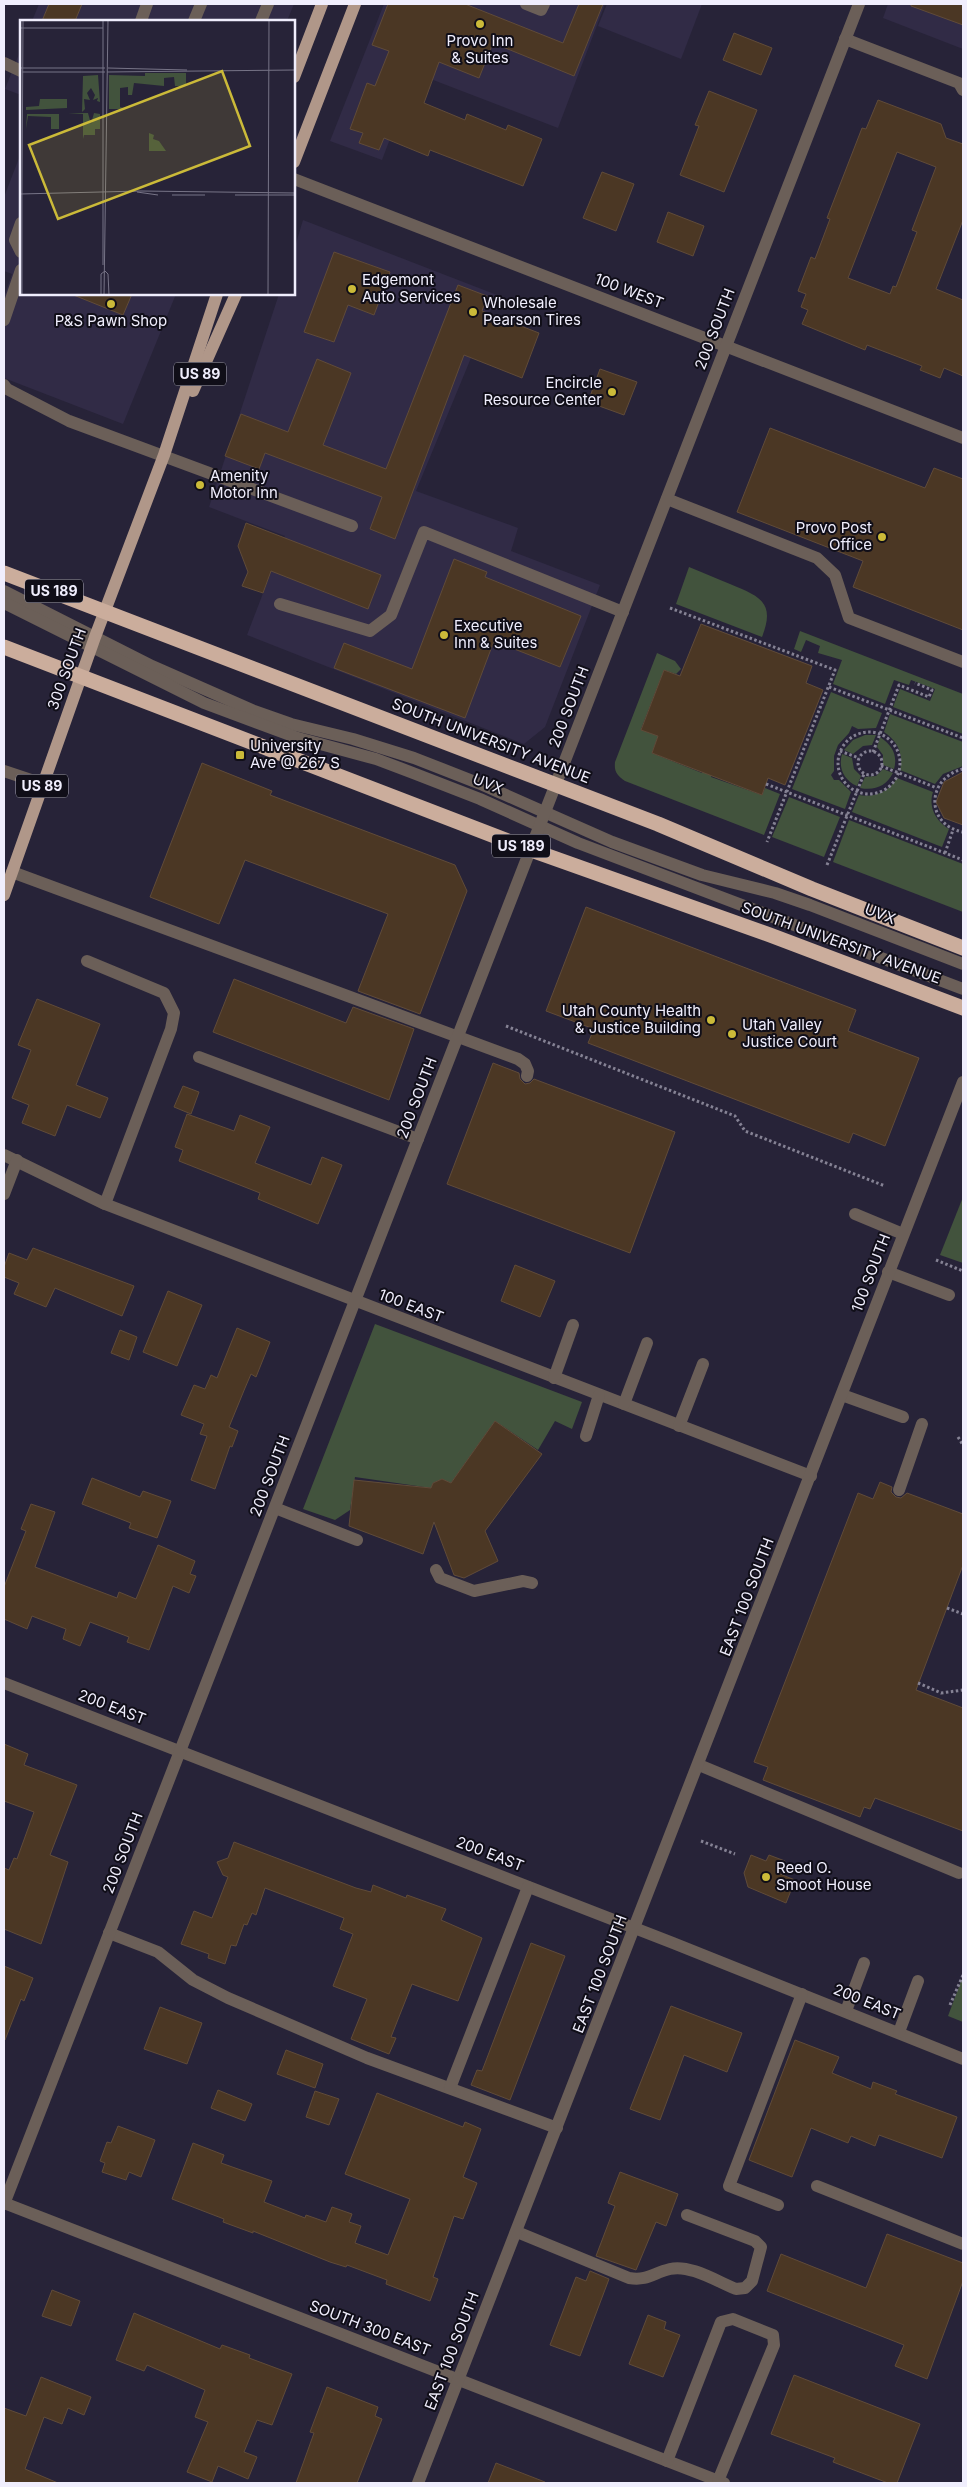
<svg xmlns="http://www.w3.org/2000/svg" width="967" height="2487" font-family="Inter,sans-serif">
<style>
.built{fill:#312b46}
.green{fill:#42533d}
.building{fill:#4b3724;stroke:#604b39;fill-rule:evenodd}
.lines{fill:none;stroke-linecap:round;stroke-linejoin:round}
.path{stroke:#858294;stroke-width:3;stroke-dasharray:2.5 2.5;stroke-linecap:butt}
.minor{stroke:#6b5f58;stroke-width:12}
.major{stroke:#b09789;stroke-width:12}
.highway{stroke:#cbad9c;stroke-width:15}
.poi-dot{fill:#cbba39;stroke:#100e18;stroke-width:2}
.labels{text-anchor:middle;stroke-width:4;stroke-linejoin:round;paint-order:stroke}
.shield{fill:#100e18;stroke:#adabb8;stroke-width:1}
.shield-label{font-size:14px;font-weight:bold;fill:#f0eefd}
.poi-label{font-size:15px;fill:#f0eefd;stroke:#100e18;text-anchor:start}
.street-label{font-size:15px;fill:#f0eefd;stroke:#100e18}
.inset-road{fill:none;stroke:#777487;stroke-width:1}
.view{fill:#cbba39;fill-opacity:0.15;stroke:#cbba39;stroke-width:2.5}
.inset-edge{fill:none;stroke:#f0eefd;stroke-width:2.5}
</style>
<rect width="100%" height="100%" fill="#272338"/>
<g class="built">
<polygon points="39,4 294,4 287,21 32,21"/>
<polygon points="384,4 605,4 558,128 415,73 382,160 330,141"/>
<polygon points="607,4 702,4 681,59 598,26"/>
<polygon points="888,4 963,4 963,49 883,18"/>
<polygon points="21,49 21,95 5,89"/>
<polygon points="21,153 21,294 176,294 123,424 4,378 4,297 12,274 4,271 4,197"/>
<polygon points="303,220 497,295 416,491 518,528 511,551 600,585 545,727 524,744 247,635 285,536 209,507 279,294 294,294 294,250"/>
</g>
<g class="green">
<path d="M689,567C703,573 716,578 730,584C759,596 776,602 762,637L676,604Z"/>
<polygon points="800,631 963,694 963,734 893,707 900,689 930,701 935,689 911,680 909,685 894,680 885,704 833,684 842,660 818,653 820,646 806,640 801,652 794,649"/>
<path d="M657,653L675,661L681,669L676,674L664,670L641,729L658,736L652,753L702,773L709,757L716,760L711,777L762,795L765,788L780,794L764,835L625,781C617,775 614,772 615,762Z"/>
<polygon points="831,692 882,713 876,728 858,729 852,726 849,733 838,745 834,756 834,771 831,775 834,780 839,780 851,792 845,809 792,789"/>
<path d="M890,714L963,742V766L943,774L935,784L900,770C904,753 897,741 884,732Z"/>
<polygon points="865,735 876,735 872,745 863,746 853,754 844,750 853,740"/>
<path d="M880,737C892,745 898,755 894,769L883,765V755L877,747Z"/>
<path d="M842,754L852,758L854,769L861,776L857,786C844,780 838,768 842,754Z"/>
<path d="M883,769L893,773C886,786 875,791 860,788L865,777L876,776Z"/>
<path d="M897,778L933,792C928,807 936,821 949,829L942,847L852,812L859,795C875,798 889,791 897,778Z"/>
<polygon points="789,797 840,817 824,857 772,837"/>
<polygon points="849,820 963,864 963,912 833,862"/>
<polygon points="963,1197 963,1263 940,1255"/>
<polygon points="375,1324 582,1402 572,1429 555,1421 538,1450 495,1421 451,1483 442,1479 433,1483 431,1488 355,1477 350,1510 335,1520 303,1509"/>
<polygon points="963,1976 963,2022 948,2016"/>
</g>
<g class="building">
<polygon points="49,4 82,4 75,21 42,21"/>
<polygon points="388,4 465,4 563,43 579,4 603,4 574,76 493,43 479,78 439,62 424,103 465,120 467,114 506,130 508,125 542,139 523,186 430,150 428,156 384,138 379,150 359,143 363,133 350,129 367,83 375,86 389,51 372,45"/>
<polygon points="911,4 963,4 963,25 911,6"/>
<polygon points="734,33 772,48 761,75 723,60"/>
<polygon points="709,91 757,110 724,192 680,175 699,126 695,125"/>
<path d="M878,100L941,124L946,138L963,144V220L936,289L963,300V376L944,368L940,378L920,370L922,366L867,345L865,350L802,324L808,310L801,307L806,294L798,291L811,257L815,259L830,219L827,218L862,128L866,129ZM897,152L936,167L912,230L917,232L896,287L893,286L890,294L848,278Z"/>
<polygon points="602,172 634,184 616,231 583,218"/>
<polygon points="668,212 704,226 693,256 657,242"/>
<polygon points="334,252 390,272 374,315 348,305 334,342 304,332"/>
<polygon points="458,285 487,296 482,311 539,333 522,378 464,355 395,539 370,529 382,497 265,453 259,469 225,456 241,414 288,432 317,359 351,373 323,445 386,469"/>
<polygon points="71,294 132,294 123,315"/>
<polygon points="600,369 637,382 624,415 588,402"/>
<polygon points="770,428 925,488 934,468 963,479 963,630 853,587 863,561 737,512"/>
<polygon points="246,523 381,575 368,609 271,571 263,593 242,586 248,572 238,546"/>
<polygon points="454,559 487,572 485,577 581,616 560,667 494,641 465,718 334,668 344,643 412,669"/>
<polygon points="701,624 812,666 806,683 823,690 785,785 768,778 762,795 652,753 658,736 641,730 664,670 680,676"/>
<polygon points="202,763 272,791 270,795 455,865 467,891 420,1014 358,991 388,914 245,860 219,924 150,897"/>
<polygon points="963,772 963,825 944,818 936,802 944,782"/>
<polygon points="586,907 856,1010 848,1031 919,1058 885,1146 853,1133 849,1143 588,1043 594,1029 546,1011"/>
<polygon points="234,979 346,1023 353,1007 414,1029 389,1100 213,1032"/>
<polygon points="37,999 100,1024 76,1085 108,1098 100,1118 67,1105 55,1136 22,1123 29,1105 12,1098 31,1050 18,1045"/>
<polygon points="493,1063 519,1073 520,1079 525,1084 530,1083 534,1079 675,1132 630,1253 447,1184"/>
<polygon points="183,1086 199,1092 191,1114 174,1107"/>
<polygon points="187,1114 234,1131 240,1115 270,1127 255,1163 311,1185 322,1157 342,1165 318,1224 258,1199 260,1193 179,1161 183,1150 175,1147"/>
<polygon points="33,1248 134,1286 122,1316 55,1288 46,1307 14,1294 19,1283 4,1277 4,1267 9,1253 27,1260"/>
<polygon points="515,1265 555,1281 540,1317 501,1301"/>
<polygon points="168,1291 202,1305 177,1366 143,1352"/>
<polygon points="237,1328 270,1342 256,1377 251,1374 245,1388 229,1427 238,1431 232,1447 230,1446 215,1489 191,1480 207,1436 200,1434 204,1424 181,1415 194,1385 205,1389 211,1375 217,1378"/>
<polygon points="120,1330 137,1337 129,1360 111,1353"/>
<polygon points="495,1421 542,1454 485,1531 498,1561 464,1578 454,1575 434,1522 423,1554 349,1526 354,1480 431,1488 433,1483 442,1479 451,1483"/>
<polygon points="92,1478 140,1497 143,1491 171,1501 157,1538 129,1528 131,1523 82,1504"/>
<polygon points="880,1482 892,1487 891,1492 896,1497 901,1498 907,1493 963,1514 963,1565 916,1690 963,1708 963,1831 875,1798 870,1809 864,1807 860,1817 763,1780 768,1767 754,1762 858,1493 873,1499"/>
<polygon points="31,1504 55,1512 35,1567 117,1598 119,1592 136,1599 158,1545 195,1561 190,1574 196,1576 189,1593 173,1586 149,1650 127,1642 129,1637 90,1622 80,1646 63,1639 66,1629 32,1616 27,1629 4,1619 4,1587 26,1531 21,1529"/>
<polygon points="4,1744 28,1754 24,1765 77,1785 50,1855 68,1862 41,1944 4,1929 4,1868 9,1870 14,1858 17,1859 34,1812 4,1801"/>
<polygon points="234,1842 356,1888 371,1892 373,1885 406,1898 407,1895 446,1909 441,1920 482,1938 458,2001 412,1984 391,2037 396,2038 389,2054 351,2039 367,1999 333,1986 353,1934 340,1929 344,1918 265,1888 256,1915 252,1913 247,1925 244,1924 236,1946 231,1945 225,1964 208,1958 209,1954 181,1944 194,1911 212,1918 228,1877 223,1875 217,1862 228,1858"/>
<polygon points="751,1855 766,1861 769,1855 785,1861 780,1874 795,1880 786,1903 748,1887 744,1873"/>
<polygon points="531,1943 565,1956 510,2100 471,2085 477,2070 482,2071"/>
<polygon points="4,1966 33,1978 24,2001 21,1999 5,2040"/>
<polygon points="671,2006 742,2033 727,2072 684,2055 660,2120 630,2109"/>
<polygon points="160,2007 202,2023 187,2064 144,2049"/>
<polygon points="795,2040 839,2057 832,2073 871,2089 873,2082 897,2091 895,2094 957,2117 942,2158 879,2135 875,2146 851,2136 848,2143 811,2128 792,2177 749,2160"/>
<polygon points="286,2050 323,2064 315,2088 277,2074"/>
<polygon points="218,2090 252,2104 245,2121 211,2108"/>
<polygon points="315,2091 339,2099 329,2125 306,2117"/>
<polygon points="377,2093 463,2127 465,2122 481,2129 463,2177 477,2183 463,2219 454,2216 433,2277 438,2279 430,2301 386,2284 387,2280 347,2265 346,2267 330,2262 253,2231 253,2233 223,2222 224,2219 172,2199 193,2143 224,2155 221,2163 272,2181 264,2202 305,2218 306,2215 326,2222 332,2207 352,2214 349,2222 361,2226 355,2243 388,2255 410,2199 345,2174"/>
<polygon points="118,2126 155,2140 141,2177 129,2172 126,2180 102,2172 105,2163 100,2161 107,2142 111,2143"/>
<polygon points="620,2172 678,2194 666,2226 656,2222 636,2270 596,2256 615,2206 608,2203"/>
<polygon points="887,2234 963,2263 963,2281 927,2379 895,2366 904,2345 767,2291 781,2254 866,2288"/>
<polygon points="590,2271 609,2279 580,2356 550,2345 576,2277 586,2281"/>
<polygon points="52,2290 80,2301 71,2326 42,2316"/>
<polygon points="134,2313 220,2349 222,2345 250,2355 249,2358 292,2374 272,2425 257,2420 244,2452 257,2457 248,2479 218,2466 212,2482 187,2472 208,2422 195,2417 205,2390 147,2365 144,2371 116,2360"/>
<polygon points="648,2315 666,2322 664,2329 680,2335 663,2377 629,2364"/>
<polygon points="794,2375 920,2424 897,2483 888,2483 833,2462 835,2458 771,2434"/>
<polygon points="41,2377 91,2397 84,2415 68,2408 62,2424 44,2417 25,2469 58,2483 4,2483 4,2408 26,2416"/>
<polygon points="327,2387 378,2407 375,2416 382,2419 357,2483 296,2483 314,2433 310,2432"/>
<polygon points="496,2463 545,2482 545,2483 488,2483"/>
</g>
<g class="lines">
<g class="path">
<polyline points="670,608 835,670 767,842"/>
<polyline points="829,687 963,738"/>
<circle cx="869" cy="763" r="31"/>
<polyline points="840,751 859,758"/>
<circle cx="870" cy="763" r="12"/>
<polyline points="873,752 899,685 929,697 932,690 915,683"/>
<polyline points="881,766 937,788"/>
<path d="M963,769C926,778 925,825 963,832"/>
<polyline points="766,784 963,860"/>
<polyline points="945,853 953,830"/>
<polyline points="827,865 864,774"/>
<polyline points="506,1026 735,1116 745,1131 885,1186"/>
<polyline points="936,1260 963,1271"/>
<polyline points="958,1437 963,1445"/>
<polyline points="947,1608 963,1614"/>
<polyline points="918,1683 941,1693 963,1690"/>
<polyline points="701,1841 735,1854"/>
<polyline points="950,2005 963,1975"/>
</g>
<g class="minor">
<polyline points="526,4 541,10 544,4"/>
<polyline points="141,21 147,4"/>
<polyline points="194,21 201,4"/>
<polyline points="261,21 268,4"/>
<polyline points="845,39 959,83 963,90"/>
<polyline points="4,63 21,71"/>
<polyline points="294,179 963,438"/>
<polyline points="21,223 15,240 21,252"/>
<polyline points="4,320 21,270"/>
<polyline points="4,385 7,389 69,421 352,526"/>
<polyline points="667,499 817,558 835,575 849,618 963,662"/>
<polyline points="4,591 152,666 254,711 291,724 353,739 414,758 483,785 612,842 702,875 775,893 810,905 963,964"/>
<polyline points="4,603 204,703 298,738 376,759 413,773 480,799 578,843 963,989"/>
<polyline points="280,604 370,631 391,615 424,532 623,612"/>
<polyline points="4,771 43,784"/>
<polyline points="12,872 518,1059 525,1064 528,1071 527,1076"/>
<polyline points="87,961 164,993 174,1013 171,1029 105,1204"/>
<polyline points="199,1057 418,1139"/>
<polyline points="4,1155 105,1204 811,1476"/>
<polyline points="4,1194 17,1160"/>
<polyline points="855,1214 903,1234"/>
<polyline points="888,1272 949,1295"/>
<polyline points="554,1378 573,1325"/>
<polyline points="842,1395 903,1417"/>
<polyline points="624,1404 647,1343"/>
<polyline points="679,1426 703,1364"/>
<polyline points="586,1436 599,1395"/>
<polyline points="899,1490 922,1424"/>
<polyline points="275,1508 357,1540"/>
<polyline points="436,1570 440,1578 474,1591 523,1581 532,1583"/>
<polyline points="4,1683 673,1943 963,2059"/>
<polyline points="699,1765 959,1873"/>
<polyline points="109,1933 158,1952 193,1980 228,1998 367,2058 557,2128"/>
<polyline points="846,2011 864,1963"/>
<polyline points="899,2032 918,1981"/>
<polyline points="450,2088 528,1887"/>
<polyline points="817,2186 963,2244"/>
<polyline points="4,2203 724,2483"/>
<polyline points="4,2204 859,4"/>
<polyline points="778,2205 729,2186 802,1994"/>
<path d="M517,2232L629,2278C648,2281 653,2273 670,2269C690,2264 718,2282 736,2289L745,2288L752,2281L761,2247L755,2241L687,2215"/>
<polyline points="667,2461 721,2322 733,2319 773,2335 774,2345 718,2481"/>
<polyline points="418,2483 963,1082"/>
</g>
<g class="major">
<polyline points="294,77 322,4"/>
<polyline points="294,162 355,4"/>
<polyline points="193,391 236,294"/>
<polyline points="4,895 95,637 164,455 217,294"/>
</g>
<g class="highway">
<polyline points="4,573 658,824 812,889 963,948"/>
<polyline points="4,647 531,850 770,935 963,1008"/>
</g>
</g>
<g class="poi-dot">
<circle cx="480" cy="24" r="5"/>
<circle cx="352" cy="289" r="5"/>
<circle cx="111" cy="304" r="5"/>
<circle cx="473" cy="312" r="5"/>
<circle cx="612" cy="392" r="5"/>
<circle cx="200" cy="485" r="5"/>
<circle cx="882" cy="537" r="5"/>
<circle cx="444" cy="635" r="5"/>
<rect x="235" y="750" width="10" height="10" rx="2.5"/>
<circle cx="711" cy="1020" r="5"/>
<circle cx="732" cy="1034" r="5"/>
<circle cx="766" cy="1877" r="5"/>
</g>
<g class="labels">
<g class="shield">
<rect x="174" y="362.5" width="52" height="23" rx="4"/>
<rect x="25" y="579.5" width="58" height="23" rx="4"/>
<rect x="16" y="774.5" width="52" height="23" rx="4"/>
<rect x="492" y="834.5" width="58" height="23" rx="4"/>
</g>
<g class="shield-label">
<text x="200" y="379">US 89</text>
<text x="54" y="596">US 189</text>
<text x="42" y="791">US 89</text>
<text x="521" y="851">US 189</text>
</g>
<g class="poi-label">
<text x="480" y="46" text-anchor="middle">Provo Inn<tspan x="480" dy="17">&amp; Suites</tspan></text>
<text x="362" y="285">Edgemont<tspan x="362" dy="17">Auto Services</tspan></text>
<text x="483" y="308">Wholesale<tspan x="483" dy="17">Pearson Tires</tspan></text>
<text x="111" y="326" text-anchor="middle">P&amp;S Pawn Shop</text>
<text x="602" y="388" text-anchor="end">Encircle<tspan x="602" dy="17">Resource Center</tspan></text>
<text x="210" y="481">Amenity<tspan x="210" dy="17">Motor Inn</tspan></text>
<text x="872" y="533" text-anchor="end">Provo Post<tspan x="872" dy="17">Office</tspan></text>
<text x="454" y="631">Executive<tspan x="454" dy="17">Inn &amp; Suites</tspan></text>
<text x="250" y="751">University<tspan x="250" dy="17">Ave @ 267 S</tspan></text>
<text x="701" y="1016" text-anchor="end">Utah County Health<tspan x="701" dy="17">&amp; Justice Building</tspan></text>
<text x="742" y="1030">Utah Valley<tspan x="742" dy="17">Justice Court</tspan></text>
<text x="776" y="1873">Reed O.<tspan x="776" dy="17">Smoot House</tspan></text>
</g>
<g class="street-label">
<text transform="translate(629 291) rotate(21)" y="5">100 WEST</text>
<text transform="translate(715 329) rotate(-69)" y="5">200 SOUTH</text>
<text transform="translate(67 669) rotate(-70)" y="5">300 SOUTH</text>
<text transform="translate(569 707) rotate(-69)" y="5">200 SOUTH</text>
<text transform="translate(491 741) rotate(21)" y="5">SOUTH UNIVERSITY AVENUE</text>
<text transform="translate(488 784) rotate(22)" y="5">UVX</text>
<text transform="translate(880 914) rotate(21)" y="5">UVX</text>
<text transform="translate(841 943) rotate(20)" y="5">SOUTH UNIVERSITY AVENUE</text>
<text transform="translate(417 1098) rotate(-69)" y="5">200 SOUTH</text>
<text transform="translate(871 1273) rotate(-69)" y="5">100 SOUTH</text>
<text transform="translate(411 1306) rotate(21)" y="5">100 EAST</text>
<text transform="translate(270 1476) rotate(-69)" y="5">200 SOUTH</text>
<text transform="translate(747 1597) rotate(-69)" y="5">EAST 100 SOUTH</text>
<text transform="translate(112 1707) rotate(21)" y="5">200 EAST</text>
<text transform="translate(123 1853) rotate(-69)" y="5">200 SOUTH</text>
<text transform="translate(490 1854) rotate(21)" y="5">200 EAST</text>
<text transform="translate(600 1974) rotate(-69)" y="5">EAST 100 SOUTH</text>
<text transform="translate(867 2002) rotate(22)" y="5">200 EAST</text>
<text transform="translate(370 2328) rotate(21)" y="5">SOUTH 300 EAST</text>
<text transform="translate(452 2351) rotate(-69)" y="5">EAST 100 SOUTH</text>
</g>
</g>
<g transform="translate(20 20)">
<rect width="275" height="275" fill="#272338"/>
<path d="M125,53H166V66H155L154,57L144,58V66L114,63L112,75H108V67L100,68V87L107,89H89V55L125,56ZM78,55L80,82L77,81L78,78L73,80L75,75L71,68L67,73L70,80L64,79L65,89L62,92L63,56ZM20,79H47V88L6,90V87L19,86ZM68,93L71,104L74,93L80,94V109H75V115H64L63,119V94L48,93ZM7,94H39V109H31V97L8,96L6,109ZM129,113L134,115L133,119L139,121L146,131H129Z" fill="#42533d"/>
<path class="inset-road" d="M83,0V245M0,8H83M0,48H85M88,48L167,50M2,52H85M87,52L275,50M117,172L138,175M0,174L121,171L275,173M2,174L3,0M152,175H185M215,175H275M2,275V174M81,275V254L85,251L88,254L89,275M84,275L88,0M248,275L249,0"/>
<path class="view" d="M202,51L230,126L38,199L9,125Z"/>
<rect width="275" height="275" class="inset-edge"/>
</g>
<rect width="967" height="2487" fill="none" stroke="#f0eefd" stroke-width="10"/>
</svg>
